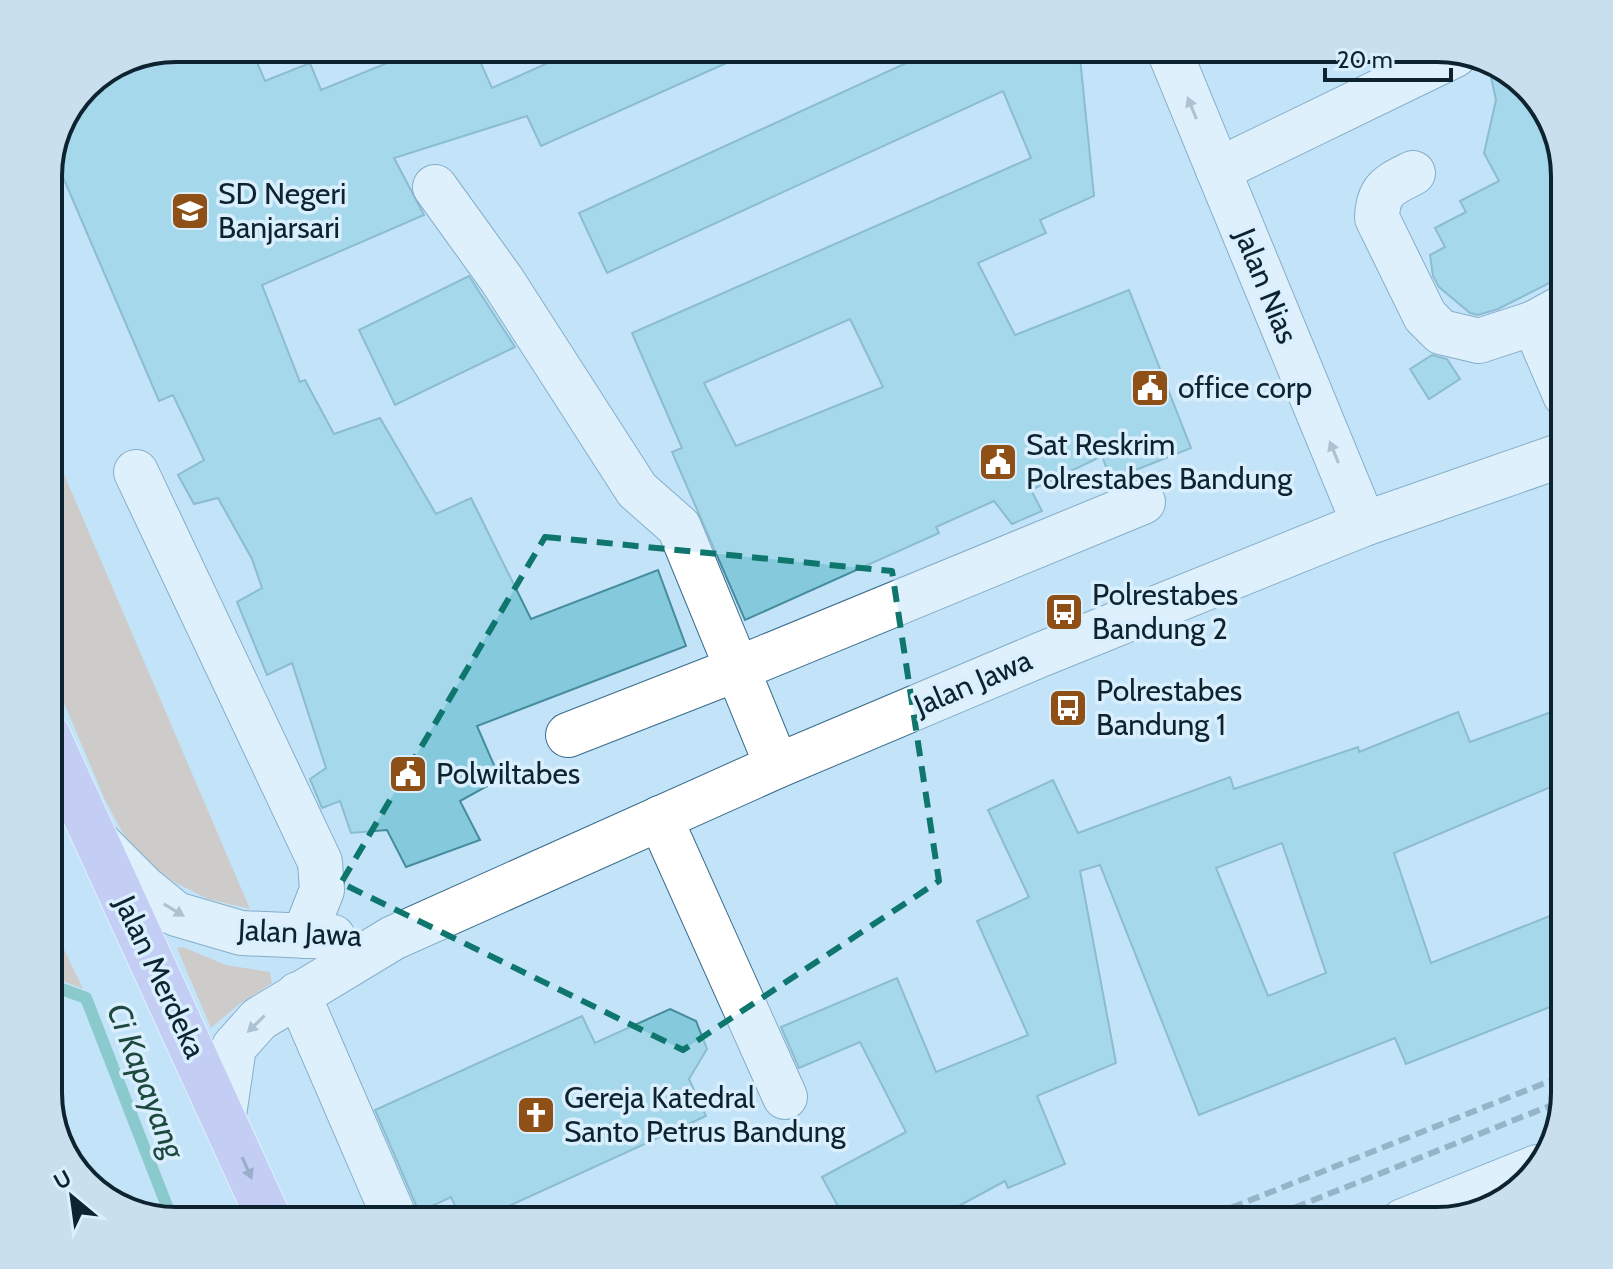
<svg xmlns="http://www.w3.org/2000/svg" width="1613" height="1269" font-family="Cabin,sans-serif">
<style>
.green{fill:#d9b093}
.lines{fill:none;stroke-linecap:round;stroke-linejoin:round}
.stream{stroke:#48aa95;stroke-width:12}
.building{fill:#84c9dc;stroke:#478c9e;stroke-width:2;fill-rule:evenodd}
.minor-casing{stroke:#396c8b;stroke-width:46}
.major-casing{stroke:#fff;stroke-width:46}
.minor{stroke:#fff;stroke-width:44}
.major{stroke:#c5b2ee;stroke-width:44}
.rail{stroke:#607b8c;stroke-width:6;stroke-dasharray:12 6;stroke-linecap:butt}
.oneway{fill:#929ca2}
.oneway2{fill:#696a8f}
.marked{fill:none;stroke:#0f766e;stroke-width:6;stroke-dasharray:16 10;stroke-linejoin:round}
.labels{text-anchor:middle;stroke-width:7;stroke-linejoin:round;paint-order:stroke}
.poi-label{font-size:30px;fill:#0d2330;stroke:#daeffd;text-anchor:start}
.street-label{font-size:30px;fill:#0d2330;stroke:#daeffd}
.water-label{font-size:32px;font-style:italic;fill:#1e493f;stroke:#daeffd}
.rim{fill:none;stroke:#0d2330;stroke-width:4}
</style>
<rect width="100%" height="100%" fill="#c3e3f9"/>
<g class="green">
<polygon points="55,453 250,909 208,899 174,882 151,866 131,848 105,800 48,665 48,456"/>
<polygon points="48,915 50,920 83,989 48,975"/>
<polygon points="183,947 226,965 270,972 272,983 238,1005 211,1028 177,948"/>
</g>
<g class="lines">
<polyline class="stream" points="48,984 86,998 172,1219"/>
</g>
<g class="building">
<polygon points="176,48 251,48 265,81 310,63 321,90 424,48 474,48 492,88 581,48 760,48 541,146 527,116 394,158 424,215 262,285 300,382 305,380 334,434 380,418 436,514 471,498 531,619 658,570 686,646 477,726 500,779 460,801 480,840 406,867 387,830 351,833 340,801 322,808 310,779 326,768 292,663 267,675 237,602 262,588 252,559 218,498 194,504 178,475 204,460 173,395 159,401 54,156 91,80"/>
<path d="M939,48H1079L1094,196L1040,220L1046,233L978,263L1015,335L1129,290L1191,448L1111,480L1102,456L1031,490L1042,511L1012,524L994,501L936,527L939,533L745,620L672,452L682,448L632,333L1031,158L1003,91L607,273L579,213ZM850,319L883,387L736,446L704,383Z"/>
<polygon points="1489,68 1521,80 1552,120 1565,176 1565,275 1498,309 1478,315 1470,313 1439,287 1433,276 1430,255 1445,247 1435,228 1466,212 1460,201 1499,181 1484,153 1496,100"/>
<polygon points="469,276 515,347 395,405 359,330"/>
<polygon points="1432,355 1447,359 1460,379 1429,399 1410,369"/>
<path d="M1565,707V781L1394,853L1431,963L1565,910V1001L1406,1064L1395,1038L1199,1115L1100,865L1080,871L1116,1063L1037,1096L1065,1164L1008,1188L1005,1181L931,1221H846L822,1177L906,1132L860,1042L799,1068L781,1027L897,978L936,1072L1028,1035L977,921L1029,897L988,810L1053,780L1078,833L1230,777L1234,789L1358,747L1359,752L1458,712L1470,742ZM1282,843L1326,973L1268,996L1216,868Z"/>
<polygon points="670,1009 696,1021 707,1049 689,1079 706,1116 476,1221 462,1221 451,1197 419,1212 375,1110 582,1016 595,1043"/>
</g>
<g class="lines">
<defs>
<g id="minor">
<polyline points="1168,48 1364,524"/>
<polyline points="1218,170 1455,55"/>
<path d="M1413,173C1389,185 1378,189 1377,218L1425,316L1441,332L1479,341L1534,323L1565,306"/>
<polyline points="435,187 502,280 637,490 679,527 777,766"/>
<polyline points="1534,323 1565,395"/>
<polyline points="136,472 320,862 322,890 304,936"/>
<polyline points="568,735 737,669 1143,502"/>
<polyline points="660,818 785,1097"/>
<polyline points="97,841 144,888 176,914 241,933 333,937"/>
<polyline points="298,994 396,1221"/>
<polyline points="224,1115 234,1047 259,1019 393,938 777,766 1040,655 1364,524 1565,454"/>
<polyline points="1403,1221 1537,1167"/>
</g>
<polyline id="major" points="48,735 270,1221"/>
</defs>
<use href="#minor" class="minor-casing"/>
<use href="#major" class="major-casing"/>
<use href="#minor" class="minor"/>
<use href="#major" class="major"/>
<g class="rail">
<polyline points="1198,1221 1565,1075"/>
<polyline points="1261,1221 1562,1101"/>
</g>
</g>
<defs><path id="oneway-solid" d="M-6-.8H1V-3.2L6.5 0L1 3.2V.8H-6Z" transform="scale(2)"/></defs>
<g class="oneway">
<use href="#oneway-solid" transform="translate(1192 108) rotate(-112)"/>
<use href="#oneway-solid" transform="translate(1334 452) rotate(-112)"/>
<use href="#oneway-solid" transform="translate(174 910) rotate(31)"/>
<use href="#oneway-solid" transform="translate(256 1024) rotate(136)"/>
</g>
<use class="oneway2" href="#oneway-solid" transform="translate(247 1168) rotate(66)"/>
<path d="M0 0H1613V1269H0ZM545,537L892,571L939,881L683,1050L341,883Z" fill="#c3e3f9" fill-opacity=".55" fill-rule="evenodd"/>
<path class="marked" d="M545,537L892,571L939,881L683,1050L341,883Z"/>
<defs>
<symbol id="school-square" viewBox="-11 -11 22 22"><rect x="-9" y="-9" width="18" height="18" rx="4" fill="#8f5017" stroke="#daeffd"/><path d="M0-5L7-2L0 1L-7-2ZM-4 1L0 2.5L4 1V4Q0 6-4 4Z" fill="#fff"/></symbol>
<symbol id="civic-square" viewBox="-11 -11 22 22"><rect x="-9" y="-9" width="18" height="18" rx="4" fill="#8f5017" stroke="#daeffd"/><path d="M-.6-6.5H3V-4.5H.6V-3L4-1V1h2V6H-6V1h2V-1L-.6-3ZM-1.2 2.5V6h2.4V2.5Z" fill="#fff"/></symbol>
<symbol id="bus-square" viewBox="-11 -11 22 22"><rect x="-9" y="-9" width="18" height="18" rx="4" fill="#8f5017" stroke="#daeffd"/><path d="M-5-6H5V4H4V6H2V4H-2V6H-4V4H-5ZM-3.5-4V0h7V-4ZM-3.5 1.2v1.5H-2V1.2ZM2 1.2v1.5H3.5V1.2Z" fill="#fff"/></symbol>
<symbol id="church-square" viewBox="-11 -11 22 22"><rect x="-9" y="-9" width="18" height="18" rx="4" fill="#8f5017" stroke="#daeffd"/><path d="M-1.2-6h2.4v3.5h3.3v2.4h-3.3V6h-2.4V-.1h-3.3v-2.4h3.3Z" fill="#fff"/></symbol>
</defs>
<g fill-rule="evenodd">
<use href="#school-square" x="168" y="189" width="44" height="44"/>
<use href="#civic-square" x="1128" y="366" width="44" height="44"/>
<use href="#civic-square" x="976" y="440" width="44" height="44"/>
<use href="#bus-square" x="1042" y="590" width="44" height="44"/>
<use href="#bus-square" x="1046" y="686" width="44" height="44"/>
<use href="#civic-square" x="386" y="752" width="44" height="44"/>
<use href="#church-square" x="514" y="1093" width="44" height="44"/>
</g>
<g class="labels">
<g class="poi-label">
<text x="218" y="204">SD Negeri<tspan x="218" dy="34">Banjarsari</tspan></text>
<text x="1178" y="398">office corp</text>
<text x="1026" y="455">Sat Reskrim<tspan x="1026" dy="34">Polrestabes Bandung</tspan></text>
<text x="1092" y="605">Polrestabes<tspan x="1092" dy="34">Bandung 2</tspan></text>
<text x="1096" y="701">Polrestabes<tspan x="1096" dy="34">Bandung 1</tspan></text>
<text x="436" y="784">Polwiltabes</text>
<text x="564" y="1108">Gereja Katedral<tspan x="564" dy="34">Santo Petrus Bandung</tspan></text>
</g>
<g class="street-label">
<text transform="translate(1266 286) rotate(68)" y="10">Jalan Nias</text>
<text transform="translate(973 683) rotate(-23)" y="10">Jalan Jawa</text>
<text transform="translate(300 933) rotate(3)" y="10">Jalan Jawa</text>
<text transform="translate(160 977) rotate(65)" y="10">Jalan Merdeka</text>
</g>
<g class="water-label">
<text transform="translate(146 1081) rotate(69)" y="11">Ci Kapayang</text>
</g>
</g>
<path d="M0 0H1613V1269H0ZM176 62H1437A114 114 0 0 1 1551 176V1093A114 114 0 0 1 1437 1207H176A114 114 0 0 1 62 1093V176A114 114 0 0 1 176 62Z" fill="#cadfed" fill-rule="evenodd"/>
<path class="rim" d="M176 62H1437A114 114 0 0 1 1551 176V1093A114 114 0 0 1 1437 1207H176A114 114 0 0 1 62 1093V176A114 114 0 0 1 176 62Z"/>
<g transform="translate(72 1197) rotate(331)" stroke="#daeffd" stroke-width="6" paint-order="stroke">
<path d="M0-6L14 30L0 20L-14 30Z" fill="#0d2330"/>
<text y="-12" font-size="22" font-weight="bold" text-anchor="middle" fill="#0d2330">U</text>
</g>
<path d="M1325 68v12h126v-12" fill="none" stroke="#0d2330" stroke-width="4"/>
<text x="1337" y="68" font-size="24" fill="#0d2330" stroke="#daeffd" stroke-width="6" paint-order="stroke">20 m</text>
</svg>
